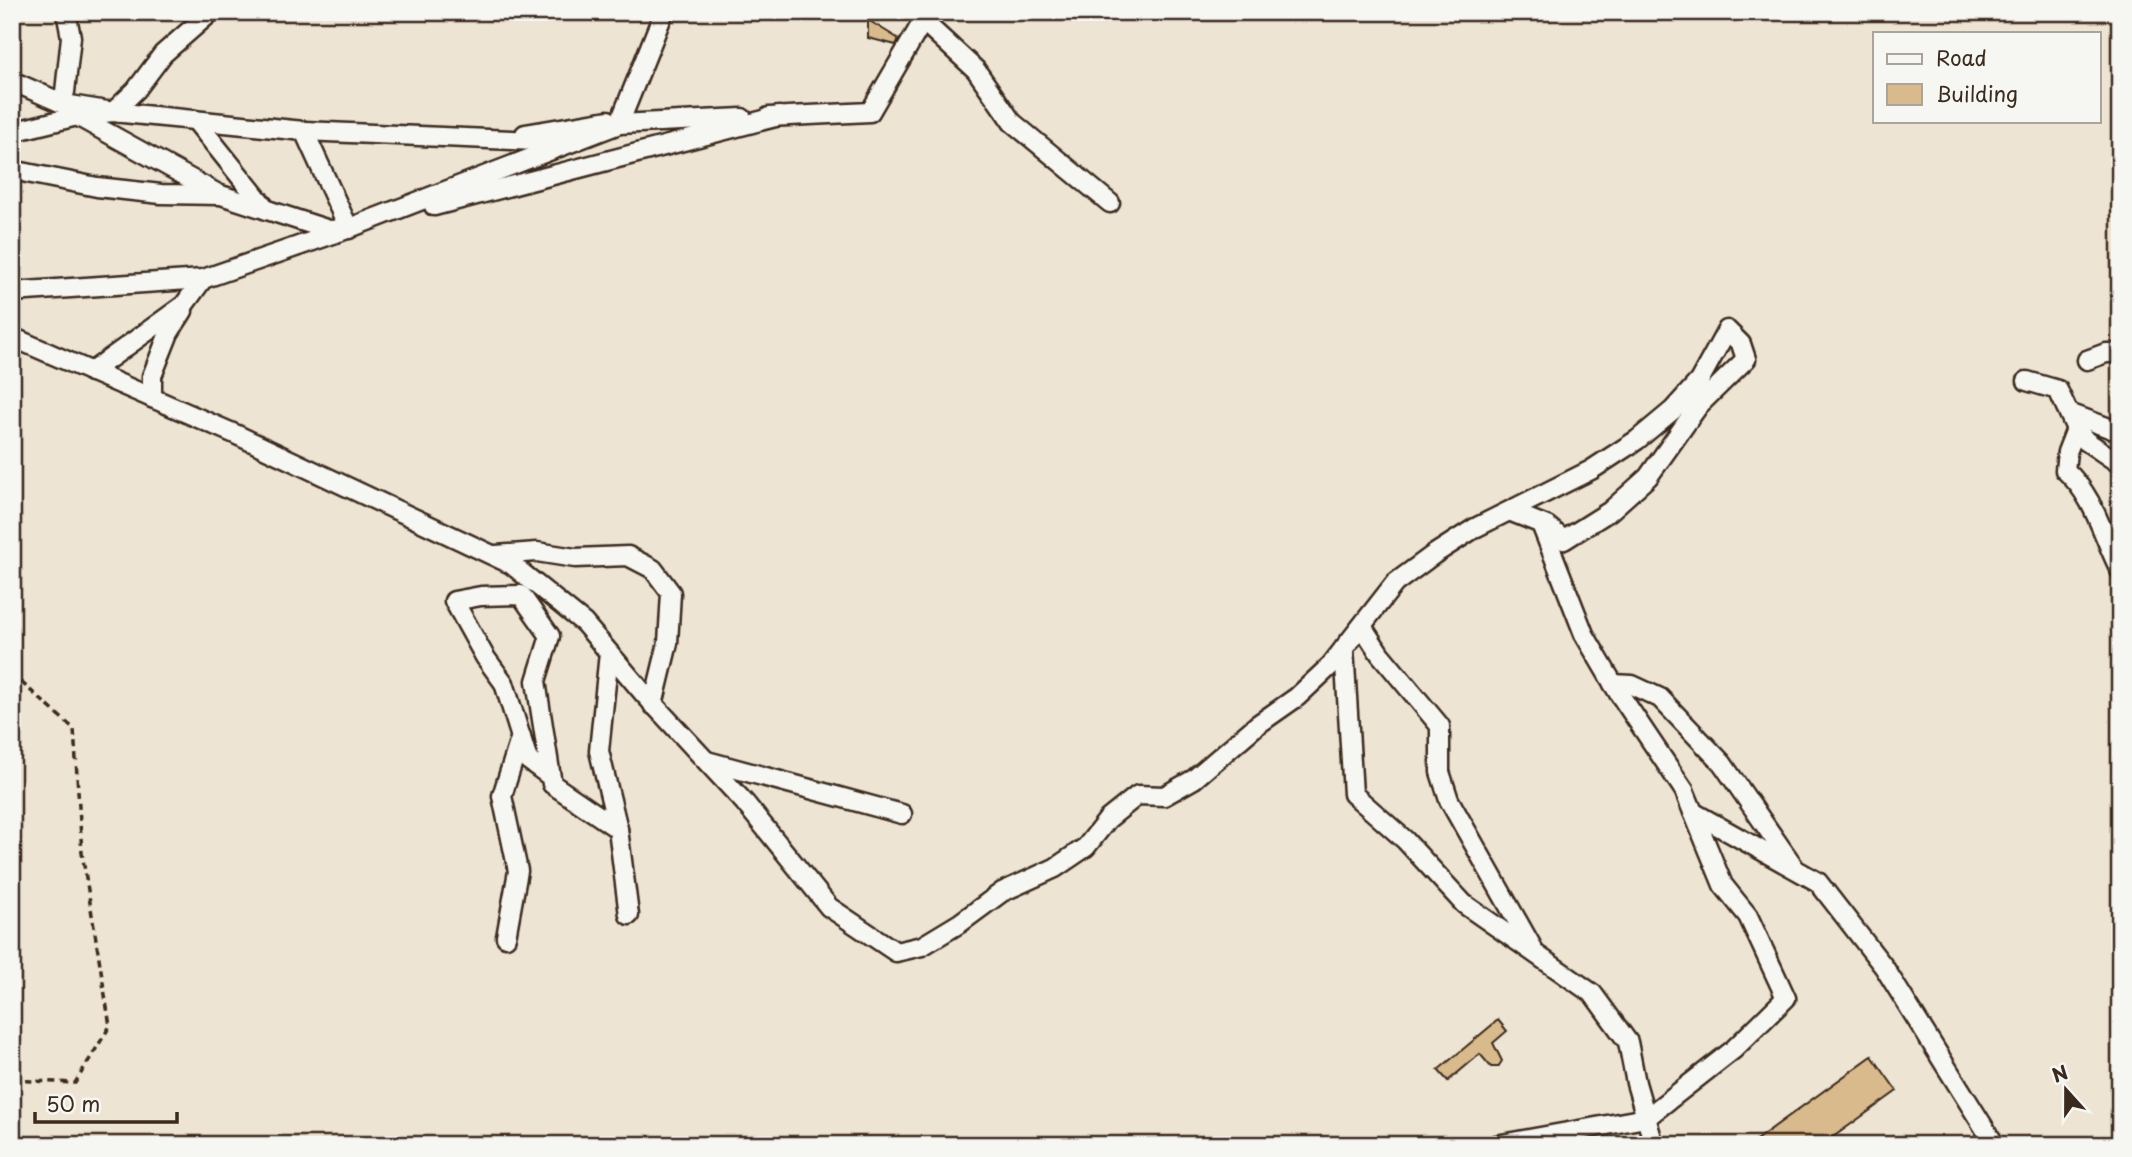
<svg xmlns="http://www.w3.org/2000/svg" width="2132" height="1157" font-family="'Playpen Sans',sans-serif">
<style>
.building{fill:#d9ba8c;stroke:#3b2a1e;stroke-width:2}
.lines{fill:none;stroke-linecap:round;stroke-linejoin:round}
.street-casing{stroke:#3b2a1e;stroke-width:23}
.path{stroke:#3b2a1e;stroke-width:3.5;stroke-dasharray:7 5;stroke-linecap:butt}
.street{stroke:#f6f6f2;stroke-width:18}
</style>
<rect width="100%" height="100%" fill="#ede4d3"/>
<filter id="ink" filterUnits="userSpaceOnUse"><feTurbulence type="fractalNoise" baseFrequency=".0143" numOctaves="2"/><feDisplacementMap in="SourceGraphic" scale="14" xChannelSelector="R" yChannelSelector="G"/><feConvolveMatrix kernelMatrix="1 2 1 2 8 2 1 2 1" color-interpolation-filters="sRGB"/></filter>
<g filter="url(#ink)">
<g class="building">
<polygon points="868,20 899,39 896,45 868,38"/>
<polygon points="1498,1020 1507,1031 1493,1043 1502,1061 1498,1067 1491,1067 1480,1054 1448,1081 1438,1070"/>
<polygon points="1872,1056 1897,1091 1822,1145 1749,1145"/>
</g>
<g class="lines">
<defs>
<g id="street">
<polyline points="923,21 976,70 1012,122 1110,203"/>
<polyline points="12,81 64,104 113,112 136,90 163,54 211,12"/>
<polyline points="65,92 71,37 66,12"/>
<polyline points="77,116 218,194"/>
<polyline points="769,117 870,112 923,21 918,12"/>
<polyline points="195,120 267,210"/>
<polyline points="619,124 742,118"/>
<polyline points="304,131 560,142"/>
<polyline points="12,132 77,116 113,112 304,131 349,229 329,230 221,195 161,194 97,187 12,170"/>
<polyline points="525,134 608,120"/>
<polyline points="434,206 779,116"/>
<polyline points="12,292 203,279 339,232 619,124 664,12"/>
<polyline points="12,337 235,434 511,564 584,623 645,695 745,803 829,907 896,952 922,946 960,923 1002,892 1055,868 1086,847 1108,819 1138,795 1164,796 1194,779 1257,725 1297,697 1330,666 1395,583 1433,555 1475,528 1591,470 1637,440 1673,410 1699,381 1727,330 1741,344 1746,359 1699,405 1648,477 1610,511 1564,540 1547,526 1509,511"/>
<polyline points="2087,360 2106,353 2120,353"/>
<polyline points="91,372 184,305 203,279"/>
<polyline points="2027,381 2058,390 2076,429 2086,441 2120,464"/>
<polyline points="152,398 152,376 169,333 183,311"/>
<polyline points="2069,413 2120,432"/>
<path d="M2076,429L2067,452L2065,470C2095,497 2102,535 2120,570"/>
<polyline points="496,555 537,552 575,558 628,556 653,569 671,593 668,643 653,705"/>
<polyline points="1362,626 1380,654 1440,726 1440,772 1449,800 1532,947"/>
<polyline points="1344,648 1353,794 1405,840 1464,904 1593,994 1628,1042 1636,1083 1654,1145"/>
<polyline points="609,653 599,751 618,829 629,915"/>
<polyline points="1613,684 1632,685 1660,698 1722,763 1792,864"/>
<polyline points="707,761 902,814"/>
<polyline points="551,777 528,760 504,683 485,657 454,601 481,596 521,595 550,636 536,681 552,784 618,829"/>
<polyline points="1693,812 1818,882 1884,967 1995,1145"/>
<polyline points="506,937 518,871 502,796 521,736"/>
<polyline points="1496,1145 1646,1118 1733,1050 1786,998 1748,916 1723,885 1684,790 1618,692 1584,634 1541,524"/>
</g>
</defs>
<use href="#street" class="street-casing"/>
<polyline class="path" points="12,674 74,729 82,853 110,1026 75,1083 12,1080"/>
<use href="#street" class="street"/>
</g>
</g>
<rect width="2132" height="1157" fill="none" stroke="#f6f6f2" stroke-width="42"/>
<rect x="21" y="21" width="2090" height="1115" fill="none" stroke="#3b2a1e" stroke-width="2.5" filter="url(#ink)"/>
<rect x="1873" y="32" width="228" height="91" fill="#f6f6f2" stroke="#aba49d" stroke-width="2"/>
<rect x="1887" y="54" width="35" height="10" fill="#f6f6f2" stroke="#aba49d" stroke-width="2"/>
<text x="1936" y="66" font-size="21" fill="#3b2a1e">Road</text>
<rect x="1887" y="84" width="35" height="21" fill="#d9ba8c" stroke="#aba49d" stroke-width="2"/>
<text x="1936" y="102" font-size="21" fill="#3b2a1e">Building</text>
<g transform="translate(2066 1090) rotate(339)" stroke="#f6f6f2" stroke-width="5" paint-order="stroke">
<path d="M0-5L12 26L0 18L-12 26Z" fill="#3b2a1e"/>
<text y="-10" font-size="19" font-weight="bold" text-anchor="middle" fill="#3b2a1e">N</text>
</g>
<path d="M35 1112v10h142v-10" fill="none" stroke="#3b2a1e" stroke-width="3.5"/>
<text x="46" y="1112" font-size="21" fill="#3b2a1e" stroke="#f6f6f2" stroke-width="5" paint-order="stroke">50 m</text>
</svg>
